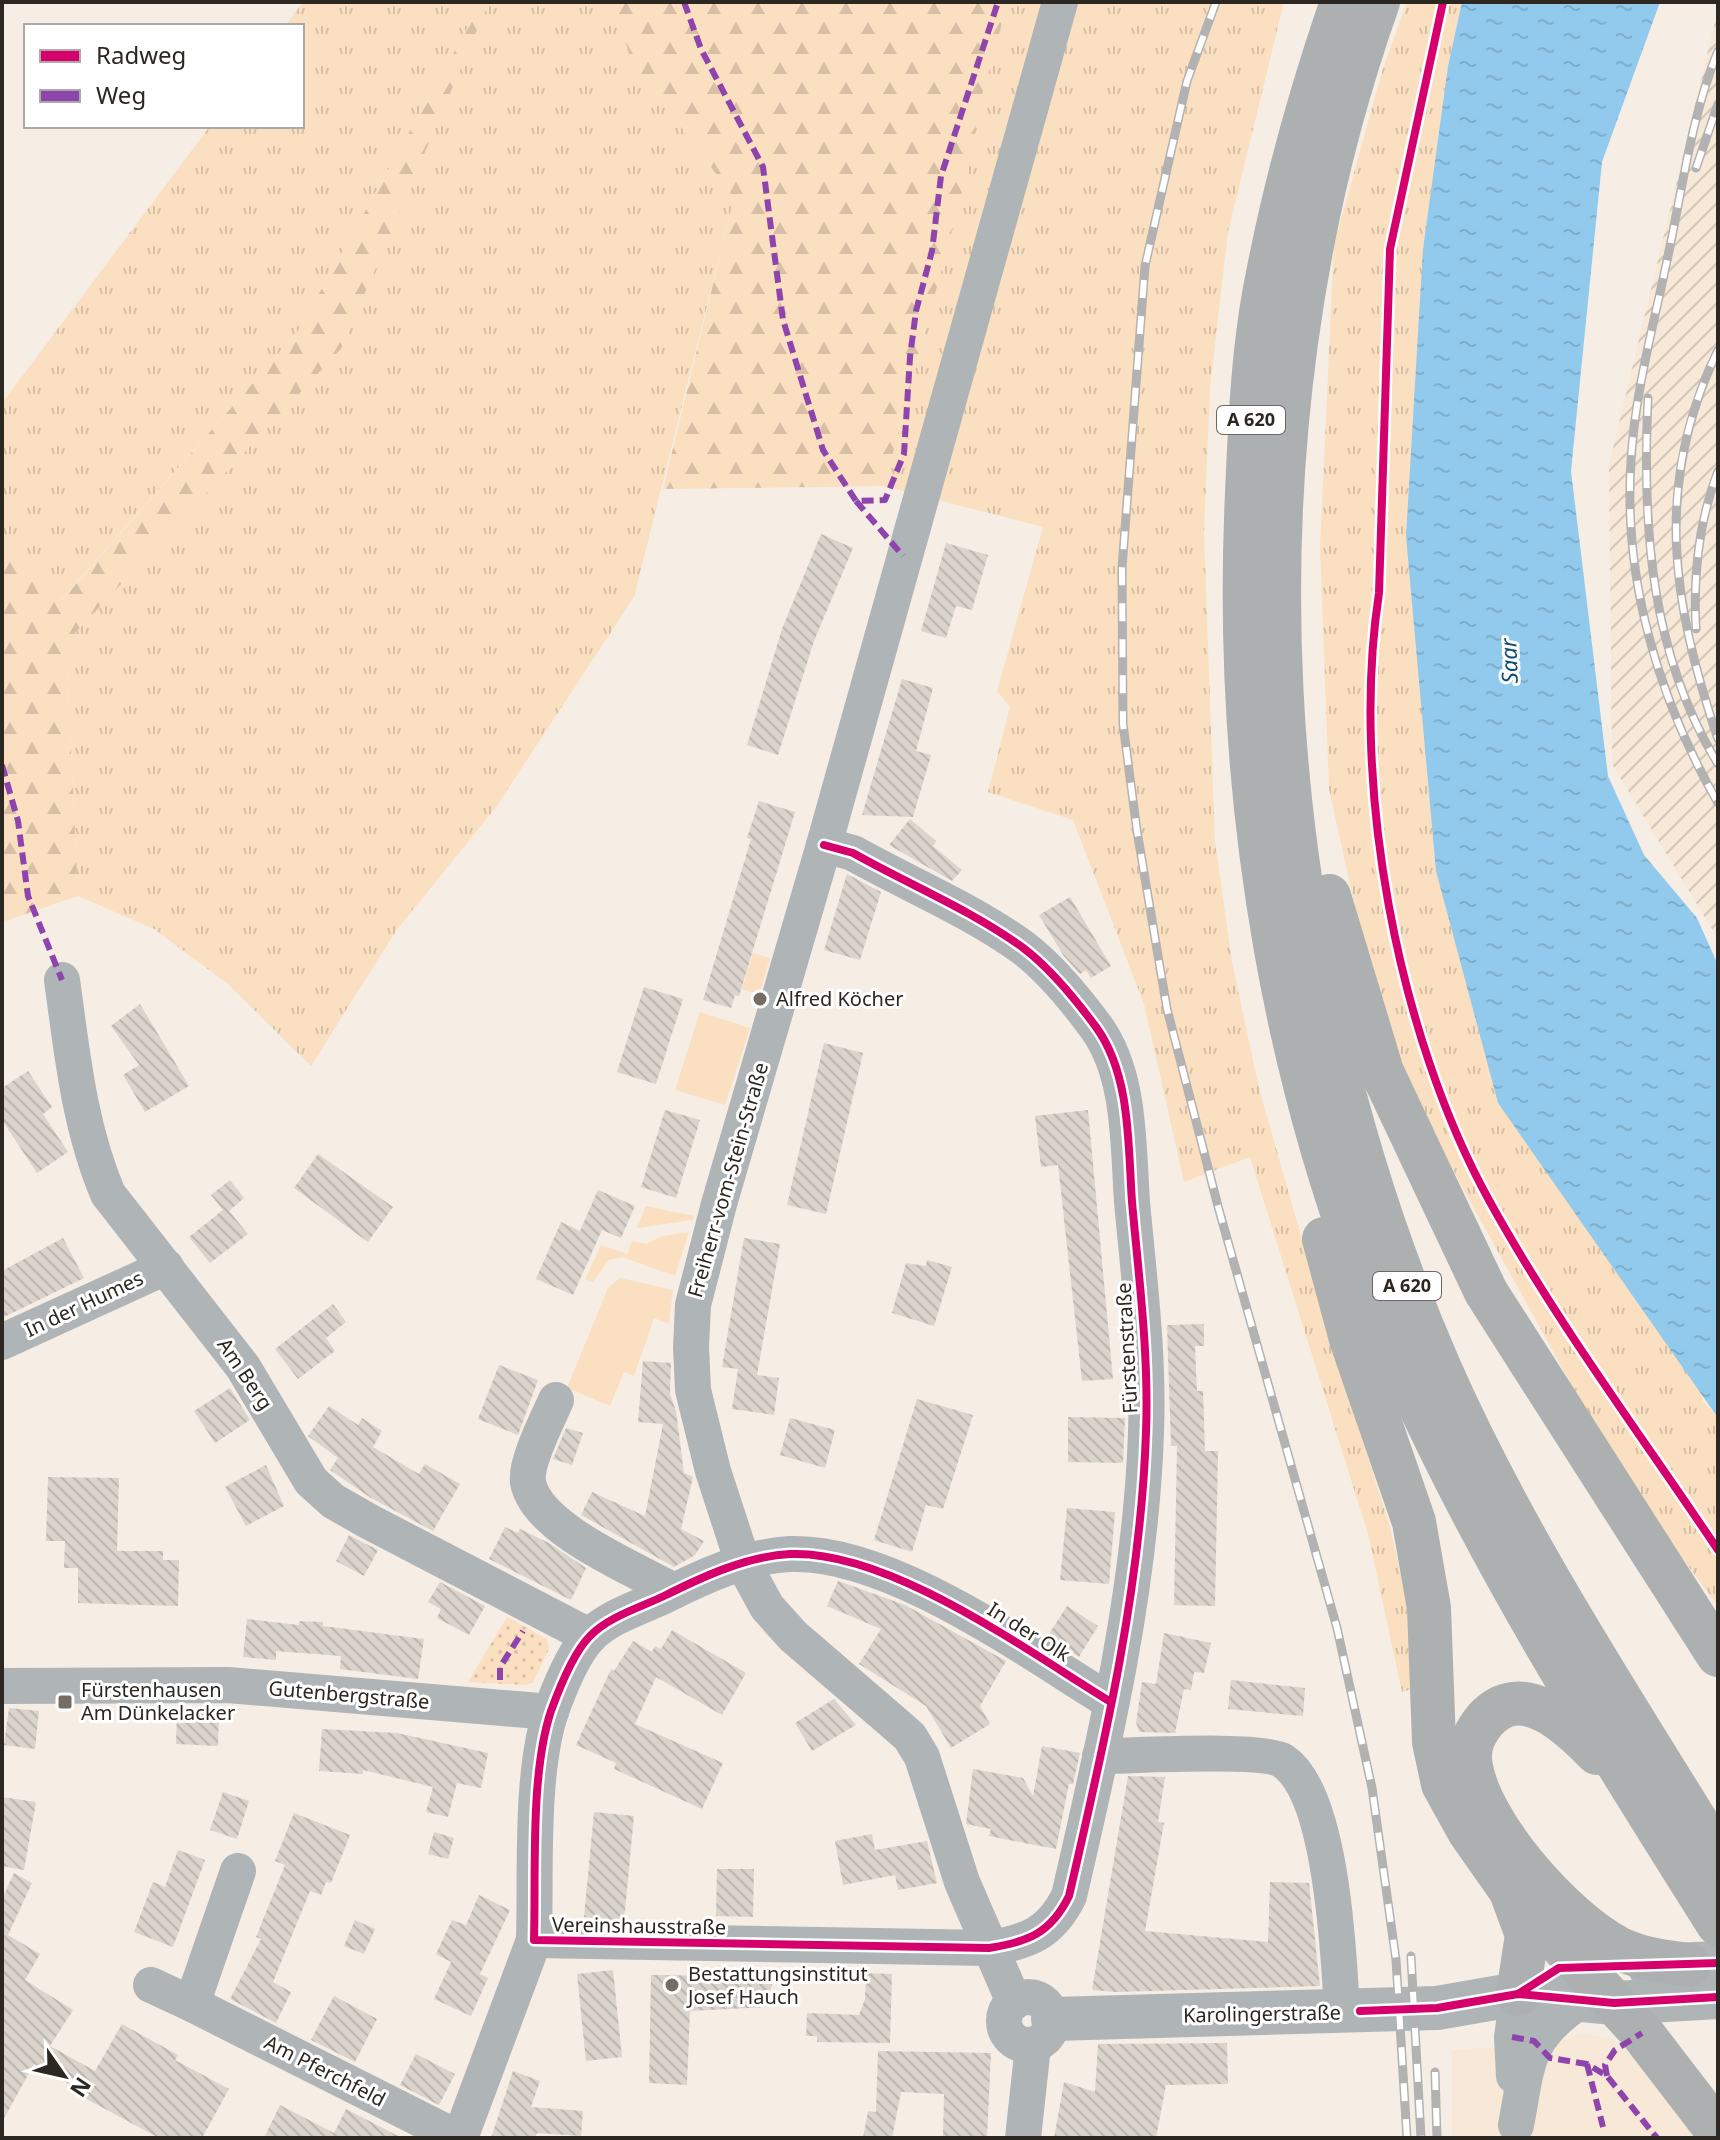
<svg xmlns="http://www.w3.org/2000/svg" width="1720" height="2140" font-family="'Noto Sans',sans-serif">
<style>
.built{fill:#f7e8d7}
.industrial{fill:url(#industrial-furrows)}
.grass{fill:url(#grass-tufts)}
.forest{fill:url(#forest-firs)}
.park{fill:url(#park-dots)}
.garden{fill:#fadfc0}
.water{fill:url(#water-ripples)}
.building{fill:url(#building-back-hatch)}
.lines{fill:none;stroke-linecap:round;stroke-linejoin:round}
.minor{stroke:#afb4b7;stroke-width:36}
.major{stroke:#afb4b6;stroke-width:44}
.highway{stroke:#adb0b1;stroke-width:44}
.rail-casing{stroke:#b2b2b2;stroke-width:9}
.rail{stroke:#fff;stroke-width:6;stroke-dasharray:18;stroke-linecap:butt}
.quiet{stroke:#8e44ad;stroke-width:6;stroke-dasharray:12 6;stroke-linecap:butt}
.cycleway-casing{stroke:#fff;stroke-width:13}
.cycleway{stroke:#d6006c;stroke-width:8}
.poi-dot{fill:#736d65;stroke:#fff;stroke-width:3}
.labels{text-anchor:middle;stroke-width:6;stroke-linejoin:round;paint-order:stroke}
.shield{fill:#fff;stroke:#6b6863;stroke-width:2}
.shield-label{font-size:18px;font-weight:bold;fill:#2c2720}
.poi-label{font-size:20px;fill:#2c2720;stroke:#fff;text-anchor:start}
.street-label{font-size:20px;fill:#2c2720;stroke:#fff}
.water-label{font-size:22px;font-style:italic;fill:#0d4e73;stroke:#fff}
</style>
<defs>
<pattern id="industrial-furrows" width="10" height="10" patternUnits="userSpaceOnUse" patternTransform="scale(2)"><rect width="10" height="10" fill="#f7e8d7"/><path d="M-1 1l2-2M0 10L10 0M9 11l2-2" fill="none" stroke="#d4c7b8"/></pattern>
<pattern id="grass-tufts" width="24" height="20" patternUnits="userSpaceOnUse" patternTransform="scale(2)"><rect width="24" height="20" fill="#fadfc0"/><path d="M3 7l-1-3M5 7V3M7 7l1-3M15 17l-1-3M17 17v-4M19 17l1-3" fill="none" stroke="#d6bfa5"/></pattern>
<pattern id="forest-firs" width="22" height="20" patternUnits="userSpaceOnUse" patternTransform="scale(2)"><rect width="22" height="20" fill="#fadfc0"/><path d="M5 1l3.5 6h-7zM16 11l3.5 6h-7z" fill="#d6bfa5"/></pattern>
<pattern id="park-dots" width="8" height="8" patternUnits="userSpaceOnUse" patternTransform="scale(2)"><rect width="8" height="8" fill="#fadfc0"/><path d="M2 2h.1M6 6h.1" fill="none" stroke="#d6bfa5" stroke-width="1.8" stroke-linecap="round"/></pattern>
<pattern id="water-ripples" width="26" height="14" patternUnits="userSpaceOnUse" patternTransform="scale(2)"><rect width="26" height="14" fill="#92caed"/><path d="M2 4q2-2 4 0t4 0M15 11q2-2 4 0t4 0" fill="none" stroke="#7eaecb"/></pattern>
<pattern id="building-back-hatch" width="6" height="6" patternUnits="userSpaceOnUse" patternTransform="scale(2)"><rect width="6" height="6" fill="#dad4cc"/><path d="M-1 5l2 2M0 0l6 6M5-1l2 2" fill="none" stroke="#bbb6af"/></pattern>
</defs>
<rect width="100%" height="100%" fill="#f6eee5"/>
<polygon class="built" points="1581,2034 1611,2038 1636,2059 1698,2138 1452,2138 1452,2050 1554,2043"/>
<polygon class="industrial" points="1718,9 1718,939 1612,764 1609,465"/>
<g class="grass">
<polygon points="303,2 482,2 297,333 60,601 2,544 2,403 210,126 302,126 302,26 285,26"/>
<polygon points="489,2 608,2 634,63 734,198 634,597 496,807 396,931 311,1066 228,984 154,929 78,896 66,643 341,349"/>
<polygon points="1008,2 1284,2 1228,232 1210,388 1204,533 1215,841 1232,962 1259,1088 1331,1342 1390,1527 1408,1607 1412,1689 1402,1692 1368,1534 1250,1157 1184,1182 1144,1004 1073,820 988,792 1010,707 997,691 1043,527 884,486 964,185 982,95"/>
<polygon points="1407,2 1462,2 1448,66 1423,249 1703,1401 1718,1418 1718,1606 1679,1554 1587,1413 1427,1123 1400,1065 1373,989 1329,789 1320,546 1334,245 1383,68"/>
</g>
<g class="forest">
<polygon points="482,2 489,2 341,349 66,643 78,896 2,922 2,544 61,601 297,333"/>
<polygon points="608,2 1008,2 982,95 964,185 884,486 663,489 734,198 634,63"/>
</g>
<polygon class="park" points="507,1617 547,1639 549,1649 533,1682 526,1685 468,1682"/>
<g class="garden">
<polygon points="753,953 770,958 759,995 742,989"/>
<polygon points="700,1012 750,1028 725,1105 675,1090"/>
<polygon points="646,1206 694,1216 693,1220 637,1228"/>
<polygon points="689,1232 675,1276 622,1257 609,1260 593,1282 585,1279 601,1245 627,1254 632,1241 646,1244 662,1236"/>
<polygon points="620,1278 673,1290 669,1324 654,1318 634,1376 624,1372 610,1406 567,1388 608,1288"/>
</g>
<polygon class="water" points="1462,2 1660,2 1602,162 1571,471 1608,776 1644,855 1697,918 1718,965 1718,1418 1498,1103 1436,871 1406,536 1423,249 1448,66"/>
<g class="building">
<polygon points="821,534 853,548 814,641 778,755 747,745 782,629"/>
<polygon points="946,543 988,555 972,610 956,606 946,638 921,631"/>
<polygon points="902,679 933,688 916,751 931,755 913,817 862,815"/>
<polygon points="759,801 795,812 739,996 735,995 731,1008 703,1000 751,839 747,838"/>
<polygon points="910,819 936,841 933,846 962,870 952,881 889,845"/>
<polygon points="847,874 881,892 860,960 824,950"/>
<polygon points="1070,897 1111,966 1091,978 1086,970 1080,974 1063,955 1039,915"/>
<polygon points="644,987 683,999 656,1084 617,1072"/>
<polygon points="140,1004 189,1086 145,1112 123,1075 139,1065 111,1026"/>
<polygon points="824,1043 863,1053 826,1214 787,1205"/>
<polygon points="28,1071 52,1107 43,1114 68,1152 37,1173 2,1120 2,1088"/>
<polygon points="665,1110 700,1120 676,1198 641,1187"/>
<polygon points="1088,1110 1113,1379 1082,1381 1058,1165 1041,1167 1035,1116"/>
<polygon points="318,1154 393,1207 368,1242 294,1188"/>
<polygon points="230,1180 244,1198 229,1211 248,1234 210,1263 189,1237 223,1210 211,1195"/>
<polygon points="598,1190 635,1206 621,1238 602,1230 573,1295 536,1279 561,1222 580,1231"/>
<polygon points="63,1238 84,1278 2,1318 2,1271"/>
<polygon points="744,1238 780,1244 757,1375 779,1378 774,1415 732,1409 738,1369 722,1367"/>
<polygon points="927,1260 952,1267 934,1326 892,1313 906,1263 926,1266"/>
<polygon points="333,1304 346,1322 326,1338 335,1351 298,1379 275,1349"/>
<polygon points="1204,1324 1204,1346 1195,1346 1197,1391 1203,1391 1205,1451 1218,1451 1215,1606 1174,1605 1177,1446 1171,1446 1167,1325"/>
<polygon points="643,1361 671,1363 670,1394 676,1411 684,1473 693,1477 681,1529 704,1541 695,1555 674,1567 581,1515 592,1492 645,1516 663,1424 638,1422"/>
<polygon points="499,1365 538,1380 518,1435 478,1419"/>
<polygon points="230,1388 250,1420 215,1443 194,1411"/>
<polygon points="917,1399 973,1415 943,1509 926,1505 912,1552 874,1540"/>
<polygon points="329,1406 358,1425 362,1418 382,1431 373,1447 419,1474 425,1464 460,1484 433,1531 371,1498 330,1470 338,1458 308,1436"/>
<polygon points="1068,1417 1125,1418 1123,1463 1068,1462"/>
<polygon points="790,1418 835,1430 825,1468 780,1455"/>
<polygon points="566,1428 583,1433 572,1465 553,1459"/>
<polygon points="266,1465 284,1506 246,1526 225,1487"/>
<polygon points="48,1477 119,1478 117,1551 163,1551 163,1560 179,1560 178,1606 78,1603 78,1568 64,1568 65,1541 46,1541"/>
<polygon points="1067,1508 1115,1512 1109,1584 1060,1580"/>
<polygon points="505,1527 518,1533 520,1529 549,1543 586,1568 571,1600 489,1559"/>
<polygon points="349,1535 378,1550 364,1576 336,1561"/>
<polygon points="838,1581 905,1605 1006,1661 980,1706 990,1724 951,1748 926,1706 859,1664 881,1629 827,1606"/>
<polygon points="440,1582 485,1606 469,1635 437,1618 441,1609 428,1602"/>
<polygon points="1067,1606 1098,1626 1079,1657 1047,1637"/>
<polygon points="247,1619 299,1625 299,1621 323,1622 323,1626 424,1639 418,1679 340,1669 341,1656 276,1651 276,1660 243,1657"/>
<polygon points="672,1630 746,1673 722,1715 656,1677 635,1724 723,1763 702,1809 614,1769 616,1763 576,1745 611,1669 614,1671 633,1641 652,1652 655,1646 661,1649"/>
<polygon points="1164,1633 1211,1643 1204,1673 1194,1672 1191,1690 1184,1689 1175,1733 1140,1732 1136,1723 1142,1682 1156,1684"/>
<polygon points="1231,1680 1305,1688 1303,1716 1228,1709"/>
<polygon points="834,1699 856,1725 812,1751 795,1723"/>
<polygon points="9,1708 39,1711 35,1749 4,1745"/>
<polygon points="177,1709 219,1712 218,1746 176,1744"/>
<polygon points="322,1729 397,1733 488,1753 481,1788 457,1783 448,1817 426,1812 433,1787 363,1770 363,1774 319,1771"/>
<polygon points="1042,1746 1080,1753 1073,1784 1069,1784 1056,1849 989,1836 991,1829 966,1824 973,1769 1023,1778 1033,1796"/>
<polygon points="1128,1776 1165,1777 1158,1822 1164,1823 1145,1931 1268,1942 1270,1882 1309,1883 1320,1986 1116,1992 1092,1990"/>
<polygon points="223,1792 249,1801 237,1839 210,1830"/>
<polygon points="2,1797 36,1802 24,1870 2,1866"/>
<polygon points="594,1812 634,1816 624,1921 584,1917"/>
<polygon points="294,1813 350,1835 331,1883 326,1882 321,1895 310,1891 273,1982 291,1992 276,2023 230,1999 261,1939 256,1937 285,1865 275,1861"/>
<polygon points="434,1832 454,1838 448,1859 428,1854"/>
<polygon points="872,1834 875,1850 927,1841 937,1883 898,1890 895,1875 843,1885 835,1841"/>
<polygon points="178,1850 205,1860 173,1947 134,1932 153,1882 165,1887"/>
<polygon points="717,1869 754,1869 753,1917 716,1916"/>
<polygon points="14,1873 32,1883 8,1935 40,1954 25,1980 73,2010 50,2046 95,2071 122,2024 178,2055 175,2060 229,2089 202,2138 159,2138 81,2096 83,2092 34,2064 2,2122 2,1899"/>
<polygon points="479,1895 510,1910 480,1974 488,1978 471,2016 434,1999 451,1962 436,1954 452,1920 466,1925"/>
<polygon points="355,1920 375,1929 364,1954 344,1946"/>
<polygon points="613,1970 622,2057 586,2061 577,1974"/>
<polygon points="866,1973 892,1974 890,2043 817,2042 817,2036 806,2036 807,2013 859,2015 865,1999"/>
<polygon points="651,1975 739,1976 774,1975 767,2007 690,2011 687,2085 649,2083"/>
<polygon points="334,1996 377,2019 355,2062 311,2040"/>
<polygon points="1227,2043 1228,2084 1166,2085 1156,2138 1054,2138 1064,2082 1095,2092 1098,2044"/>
<polygon points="878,2051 991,2053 987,2138 943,2138 944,2094 901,2092 892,2138 863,2138 868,2111 876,2112"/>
<polygon points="416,2054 455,2074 439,2105 400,2085"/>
<polygon points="513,2071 540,2081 531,2107 583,2111 581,2136 537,2133 535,2138 491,2138"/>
<polygon points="280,2105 334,2133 346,2109 402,2138 264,2138"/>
</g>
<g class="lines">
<g class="minor">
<path d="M824,845L853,853C908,884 971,910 1022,947C1049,967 1076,1000 1096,1027C1131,1075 1128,1146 1132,1202C1139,1279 1149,1355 1146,1432C1141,1588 1104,1745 1069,1896C1051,1933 1028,1942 989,1948L534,1940C536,1873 530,1774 551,1711C559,1689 573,1653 590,1636C608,1617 641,1607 664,1596C702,1577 747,1556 790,1554C890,1550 1027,1651 1111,1702"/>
<path d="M62,980C72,1052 79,1126 108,1194L243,1367L311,1481L333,1501L368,1521L589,1636"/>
<polyline points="2,1342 166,1267"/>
<path d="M556,1400C548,1419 525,1462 528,1482C536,1529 635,1569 674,1591"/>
<polyline points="2,1686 228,1685 551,1712"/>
<path d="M1100,1756C1132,1756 1263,1748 1283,1761C1332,1793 1339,1956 1342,2012"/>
<polyline points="238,1871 192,2004 458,2138"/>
<polyline points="151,1985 192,2004"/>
<circle cx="1028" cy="2021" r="24"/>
<polyline points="1014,2002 962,1882 922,1757 910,1737 893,1722 793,1636 767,1607 743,1563 713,1471 693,1390 691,1347 693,1305 719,1204 824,845 1060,2"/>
<polyline points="1514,2076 1512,2037 1518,1994"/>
<path d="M1516,2125C1528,2063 1524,2039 1580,2001"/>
<polyline points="460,2138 534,1940"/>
<polyline points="1023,2138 1033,2046"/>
</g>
<g class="major">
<polyline points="1649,1966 1718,1963"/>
<polyline points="1053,2019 1437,2008 1518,1994 1614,2003 1718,1997"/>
</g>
<g class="highway">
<path d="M1342,2C1311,92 1285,185 1267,279C1253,348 1250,422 1247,493C1233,793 1283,1107 1409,1382C1495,1572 1607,1748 1718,1924"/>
<path d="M1378,2C1223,439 1255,946 1440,1369C1516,1541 1620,1697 1718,1857"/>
<polyline points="1329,896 1382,1072 1486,1292 1718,1655"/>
<polyline points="1324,1239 1351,1339 1414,1522 1429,1608 1434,1742 1443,1784 1469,1831 1509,1888 1642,2033 1718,2132"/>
<path d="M1597,1753C1569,1724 1521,1679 1485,1720C1475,1732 1469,1744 1470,1759C1475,1822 1564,1920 1618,1948C1641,1959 1664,1962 1689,1965"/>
<polyline points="1513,1897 1527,1935 1518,1994"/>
</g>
<defs>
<g id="rail">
<polyline points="1216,2 1187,81 1145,266 1122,568 1123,724 1137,831 1167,1009 1219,1210 1337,1628 1372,1788 1396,1960 1407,2138"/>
<path d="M1718,51C1692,114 1683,185 1669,251C1655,320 1635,390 1631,461C1623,581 1659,700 1718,803"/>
<polyline points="1696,168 1718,104"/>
<path d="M1718,350C1653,485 1672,602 1718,739"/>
<path d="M1648,398C1642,525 1650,653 1718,764"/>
<path d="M1696,629C1693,576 1699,521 1718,471"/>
<polyline points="1411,1956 1421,2138"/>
<polyline points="1435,2072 1437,2138"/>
</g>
</defs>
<use href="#rail" class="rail-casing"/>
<use href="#rail" class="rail"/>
<g class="quiet">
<polyline points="684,2 701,49 763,167 783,320 823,450 856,501 885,500 904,454 910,357 916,311 932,251 941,176 998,2"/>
<polyline points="856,501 903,556"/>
<polyline points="2,765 18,821 28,896 62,980"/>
<polyline points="500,1680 500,1667 523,1631"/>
<polyline points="1512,2037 1534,2041 1550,2058 1587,2064 1607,2076 1657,2138"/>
<polyline points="1587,2064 1603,2127"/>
<polyline points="1607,2076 1605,2065 1615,2050 1642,2033"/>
</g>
<defs>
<g id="cycleway">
<path d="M1443,2L1390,249L1379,593C1350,781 1397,1035 1490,1202C1557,1323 1641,1435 1718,1550"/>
<path d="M824,845L853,853C908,884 971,910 1022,947C1049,967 1076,1000 1096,1027C1131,1075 1128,1146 1132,1202C1139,1279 1149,1355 1146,1432C1141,1588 1104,1745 1069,1896C1051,1933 1028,1942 989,1948L534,1940C536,1873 530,1774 551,1711C559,1689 573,1653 590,1636C608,1617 641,1607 664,1596C702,1577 747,1556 790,1554C890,1550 1027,1651 1111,1702"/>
<polyline points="1518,1994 1559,1968 1718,1963"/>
<polyline points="1360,2011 1437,2008 1518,1994 1614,2003 1718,1997"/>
</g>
</defs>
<use href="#cycleway" class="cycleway-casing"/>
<use href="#cycleway" class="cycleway"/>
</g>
<g class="poi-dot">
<circle cx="760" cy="999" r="8"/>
<rect x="57" y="1694" width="16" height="16" rx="4"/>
<circle cx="672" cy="1985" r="8"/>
</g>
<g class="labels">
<g class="shield">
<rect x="1217" y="406" width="68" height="28" rx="6"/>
<rect x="1373" y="1272" width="68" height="28" rx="6"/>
</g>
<g class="shield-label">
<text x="1251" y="426">A 620</text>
<text x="1407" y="1292">A 620</text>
</g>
<g class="poi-label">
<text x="776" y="1006">Alfred Köcher</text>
<text x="81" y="1697">Fürstenhausen<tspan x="81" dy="23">Am Dünkelacker</tspan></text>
<text x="688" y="1981">Bestattungsinstitut<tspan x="688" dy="23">Josef Hauch</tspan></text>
</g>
<g class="street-label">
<text transform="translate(728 1180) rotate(-74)" y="7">Freiherr-vom-Stein-Straße</text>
<text transform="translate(84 1304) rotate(-25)" y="7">In der Humes</text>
<text transform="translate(1127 1348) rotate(-93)" y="7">Fürstenstraße</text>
<text transform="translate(245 1374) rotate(56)" y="7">Am Berg</text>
<text transform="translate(1029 1632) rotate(32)" y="7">In der Olk</text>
<text transform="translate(349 1695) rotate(5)" y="7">Gutenbergstraße</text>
<text transform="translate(639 1926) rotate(1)" y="7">Vereinshausstraße</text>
<text transform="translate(1262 2014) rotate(-1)" y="7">Karolingerstraße</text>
<text transform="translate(325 2071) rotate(27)" y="7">Am Pferchfeld</text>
</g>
<g class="water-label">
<text transform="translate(1509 661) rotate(-92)" y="8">Saar</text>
</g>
</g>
<rect width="1720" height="2140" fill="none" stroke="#2c2720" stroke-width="8"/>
<rect x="24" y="24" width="280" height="104" fill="#ffffff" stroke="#aba9a6" stroke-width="2"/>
<rect x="40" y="50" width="40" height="12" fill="#d6006c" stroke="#aba9a6" stroke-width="2"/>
<text x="96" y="64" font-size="24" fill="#2c2720">Radweg</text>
<rect x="40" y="90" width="40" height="12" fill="#8e44ad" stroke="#aba9a6" stroke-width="2"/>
<text x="96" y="104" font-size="24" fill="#2c2720">Weg</text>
<g transform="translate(64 2076) rotate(124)" stroke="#ffffff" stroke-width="6" paint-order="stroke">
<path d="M0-6L14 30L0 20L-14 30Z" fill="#2c2720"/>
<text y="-12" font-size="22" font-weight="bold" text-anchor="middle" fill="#2c2720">N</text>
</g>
</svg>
